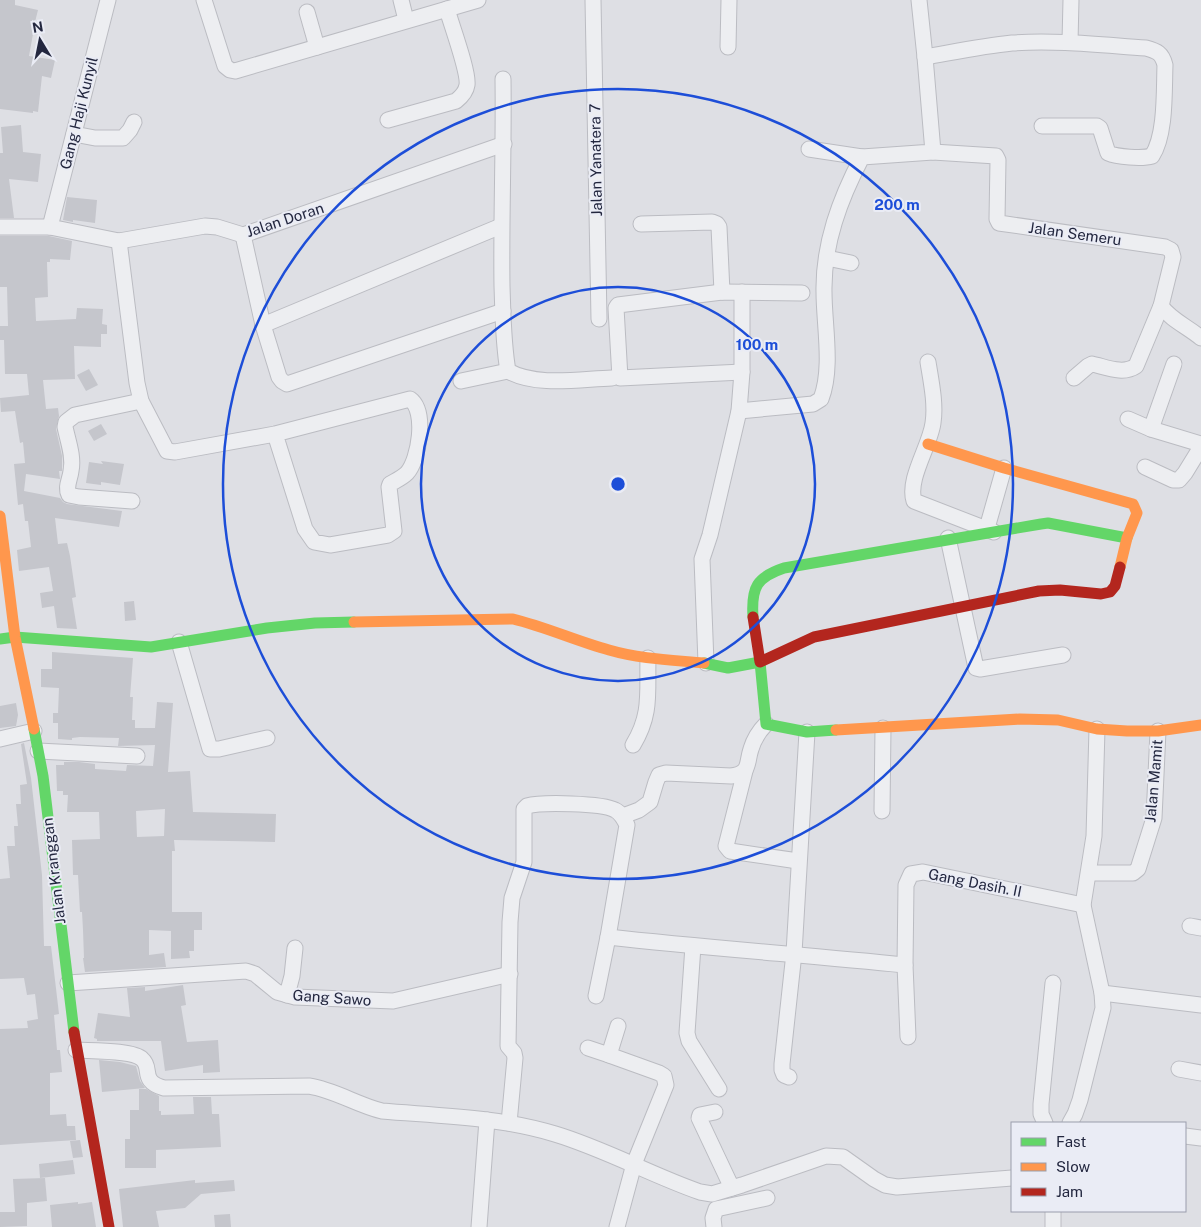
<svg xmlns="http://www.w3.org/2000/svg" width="1201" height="1227" font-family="'Public Sans',sans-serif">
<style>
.building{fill:#c5c6cc;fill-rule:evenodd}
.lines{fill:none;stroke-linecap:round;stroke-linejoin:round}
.street-casing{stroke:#bbbcc2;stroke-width:17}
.street{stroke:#edeef1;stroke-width:15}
.fast{stroke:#63d668;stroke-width:11}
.slow{stroke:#ff974d;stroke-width:11}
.jam{stroke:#b3261e;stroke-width:11}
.ring{fill:none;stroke:#1d4ed8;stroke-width:2.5}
.labels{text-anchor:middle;stroke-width:4;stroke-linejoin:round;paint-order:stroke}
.street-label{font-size:15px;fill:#23273f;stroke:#eaecf5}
.centre{fill:#1d4ed8;stroke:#eaecf5;stroke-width:2.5}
.ring-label{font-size:15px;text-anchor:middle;font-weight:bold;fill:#1d4ed8;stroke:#eaecf5;stroke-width:4;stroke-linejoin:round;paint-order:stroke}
</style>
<rect width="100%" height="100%" fill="#dedfe4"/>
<g class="building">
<polygon points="0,0 15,0 15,5 38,10 35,22 43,24 40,35 33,34 29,56 55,60 51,78 42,76 38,112 33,111 33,113 0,109"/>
<polygon points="21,125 23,152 41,154 38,182 9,179 14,218 0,218 0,153 3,153 1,127"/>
<polygon points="67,197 97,200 95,223 73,220 73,222 63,220"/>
<polygon points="0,236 49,236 72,241 70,260 50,259 50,262 47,262 48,297 35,298 36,321 76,319 77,308 103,309 102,324 107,325 107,334 101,334 101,347 74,346 75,379 43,380 46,409 58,408 59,416 56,429 62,456 62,471 59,471 60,479 26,474 24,491 60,498 63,502 67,504 122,511 119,527 55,518 58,544 67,543 70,556 76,597 72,598 77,629 57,628 54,606 42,608 40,593 53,591 49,567 19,571 17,550 31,547 28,521 25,521 23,504 18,505 14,464 25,463 23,442 20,443 15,411 1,412 0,398 29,395 27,374 5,374 4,340 0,340 0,326 8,326 7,287 0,287"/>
<polygon points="89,369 98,385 86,391 77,375"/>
<polygon points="101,424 107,434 94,441 88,431"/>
<polygon points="101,461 124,464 120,485 101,482 101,485 86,483 89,462 103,464"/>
<polygon points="134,601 136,620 125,621 124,602"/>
<path d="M52,652L133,658L130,697H133L132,720H135V728H155L157,702L173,703L168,772L190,771L193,812L276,814L275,842L174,840L175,851H172V912H202V930H194V951H189L190,958L171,959V931L149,930V955L164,953L166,967L85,972L83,958H84L83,930L82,912H80L78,875H73L72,840L100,839L99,812H67L68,795H63V791H57L56,765H64V762H79L95,764V769L126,771L127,765L153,766L155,745L118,746L119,738L80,737L72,738V740L58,739V723H53V713H58L59,688L41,687V669H52ZM165,809L164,836L137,837L136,811Z"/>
<polygon points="16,703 18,715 16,726 0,728 0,706"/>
<polygon points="24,743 31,778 42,875 44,946 51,946 59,1014 54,1015 57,1050 60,1050 62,1072 50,1073 50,1115 66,1114 67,1126 75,1126 76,1140 0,1145 0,1029 28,1028 27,1021 38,1019 35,994 27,995 24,978 0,979 0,879 10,878 7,846 15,846 14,826 18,826 16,804 21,804 20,785 27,784 21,744"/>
<polygon points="183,985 186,1005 181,1006 187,1042 218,1040 220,1072 203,1073 203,1065 165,1071 161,1041 97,1041 97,1039 94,1038 98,1013 130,1017 127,988 145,987 145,991"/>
<polygon points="99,1060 120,1062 136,1066 140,1081 145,1088 102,1092"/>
<polygon points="139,1089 146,1089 159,1096 159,1111 161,1111 161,1115 194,1114 193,1097 211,1097 212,1114 219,1114 221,1147 156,1150 156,1168 125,1168 125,1139 130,1139 130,1110 139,1110"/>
<polygon points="80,1140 83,1157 73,1158 70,1141"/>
<polygon points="73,1160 75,1174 40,1178 39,1164"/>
<polygon points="45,1178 47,1201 27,1203 27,1226 0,1227 0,1212 15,1212 13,1179"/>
<polygon points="195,1180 195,1183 234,1180 235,1191 201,1194 185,1208 156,1211 159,1227 123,1227 119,1189"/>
<polygon points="78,1202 78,1204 92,1202 96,1227 52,1227 50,1205"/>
<polygon points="230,1214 231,1227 215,1227 214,1215"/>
</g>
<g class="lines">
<defs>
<g id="street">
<polyline points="204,0 225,66 230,70 235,71 478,0"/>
<polyline points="401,0 406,20"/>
<polyline points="593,0 599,319"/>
<polyline points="307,12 317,47"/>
<polyline points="1070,42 1071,0"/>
<polyline points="728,47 729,0"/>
<path d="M925,57C954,52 983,46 1012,43C1057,40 1101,45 1146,48C1157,51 1162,53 1165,65C1164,91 1166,135 1152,156C1142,159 1117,157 1108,153L1100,128L1097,126H1042"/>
<path d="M503,79C504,148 501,217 502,286C503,314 503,343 508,371C536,387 580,379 612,378"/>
<path d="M388,120L456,101C461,97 466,92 467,85C469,72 451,24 447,9"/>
<polyline points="74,134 95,138 123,138 130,130 134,122"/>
<polyline points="809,149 862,157"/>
<path d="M933,152L996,156L998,160L997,219L999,223L1165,247L1171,250L1173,257L1161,306C1171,320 1188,327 1201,338"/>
<polyline points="641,224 712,222 717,224 719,227 722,292"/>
<polyline points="0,227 50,227 119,241 205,226 217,227 243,235 504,144"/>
<polyline points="50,227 108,0"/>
<polyline points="243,235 263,325 279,377 282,381 287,384 503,311"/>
<path d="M119,241L137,383L141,401L167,451L175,452L275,434L410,399C427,411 419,460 407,473C402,478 395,481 390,484L389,487L394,531L388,535L330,545L314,542L305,529L275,434"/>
<polyline points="827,258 851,263"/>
<polyline points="263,325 501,226"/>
<path d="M928,362C931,381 936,404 933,423C930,446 907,479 914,501L994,532"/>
<polyline points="742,372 620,378 616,308 618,305 722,292 802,293"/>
<path d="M1074,378L1088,366L1092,364C1106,367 1123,375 1136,366L1161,306"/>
<polyline points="461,381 508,371"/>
<path d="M739,411L813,404L821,399C833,368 824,325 824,292C823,244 840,199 862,157L933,152L925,57L919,0"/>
<polyline points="1128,419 1151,429 1201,444"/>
<polyline points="1151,429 1174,364"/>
<polyline points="1145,467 1173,480 1179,480 1185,473 1201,447"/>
<path d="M132,501L79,497L69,495C65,487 70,480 71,471C74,457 68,441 65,427L66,422L75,415L141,401"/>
<polyline points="987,528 1004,468"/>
<polyline points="948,538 976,668 980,669 1063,655"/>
<polyline points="179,642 210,749 219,749 267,738"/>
<polyline points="706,663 702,559 710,535 739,411 742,372 742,292"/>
<polyline points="0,739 34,731"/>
<path d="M633,745C652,714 647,692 648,658"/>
<polyline points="38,751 137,756"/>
<polyline points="745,771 726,846 730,851 798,861"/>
<polyline points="882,811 883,728"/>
<path d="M623,816L639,810L650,802L656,782L659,775L666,773L731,776C751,773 746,764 751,749C754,739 759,731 766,724"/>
<polyline points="1089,873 1133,873 1138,869 1154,818 1158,731"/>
<polyline points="1190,926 1201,928"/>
<path d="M608,937C707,948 806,955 905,965"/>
<polyline points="693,946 687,1033 689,1041 719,1089"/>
<polyline points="68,983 246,971 255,974 277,992 295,997 393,1001 510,974"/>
<polyline points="1102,993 1201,1005"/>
<polyline points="287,995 292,976 295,948"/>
<polyline points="908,1037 905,965 906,885 911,874 923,872 1083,905"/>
<polyline points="588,1048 609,1055"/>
<path d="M76,1050C90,1051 133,1050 142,1059C153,1068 139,1081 164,1088L309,1086C335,1090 357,1105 382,1111C441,1116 499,1117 555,1134C605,1149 651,1175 700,1192L712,1194L742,1185L826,1156L843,1157L874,1179L885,1185L897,1187L1012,1178"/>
<polyline points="1179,1069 1201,1073"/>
<polyline points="789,1077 784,1075 782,1070 782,1064 794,953 807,732"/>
<polyline points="715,1112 700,1115 699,1118 732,1188"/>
<path d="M509,1123L515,1058L514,1053L508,1046L510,922L512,898L524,862V809L527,806C541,802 602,803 615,810C621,813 624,819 627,825L608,937L596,996"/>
<polyline points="1045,1123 1041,1114 1041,1104 1053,983"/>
<polyline points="1070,1123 1075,1114 1080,1100 1103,1008 1102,993 1083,905 1094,836 1097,729"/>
<polyline points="1185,1136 1201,1138"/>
<polyline points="479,1227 487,1120"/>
<polyline points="617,1227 634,1164 666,1085 664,1076 659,1073 609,1055 618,1026"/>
<polyline points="714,1227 713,1218 716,1209 767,1198"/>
<polyline points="1053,1227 1053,1211"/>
</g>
</defs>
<use href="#street" class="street-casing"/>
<use href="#street" class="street"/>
<g class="fast">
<path d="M753,617C751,587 757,577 784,568L1041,524L1048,523L1127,538"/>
<polyline points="0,639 15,637 151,647 267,628 315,623 354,622"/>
<polyline points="704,663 728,668 760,662 766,724 807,732 836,730"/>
<polyline points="34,729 43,776 74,1032"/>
</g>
<g class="slow">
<polyline points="928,444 1004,468 1133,504 1137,513 1127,538 1120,567"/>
<polyline points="0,516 15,637 34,729"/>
<path d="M354,622L513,619C546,627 576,641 609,650C640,659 672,660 704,663"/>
<polyline points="836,730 1020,719 1058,720 1097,729 1127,731 1158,731 1201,725"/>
</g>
<g class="jam">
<polyline points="753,617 760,662 814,637 1039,591 1060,590 1101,594 1110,592 1115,586 1120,567"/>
<polyline points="74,1032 109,1227"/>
</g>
</g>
<g class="ring">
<circle cx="618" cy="484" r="197"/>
<circle cx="618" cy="484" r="395"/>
</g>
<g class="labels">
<g class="street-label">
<text transform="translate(79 113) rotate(-76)" y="5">Gang Haji Kunyil</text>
<text transform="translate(596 160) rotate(-91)" y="5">Jalan Yanatera 7</text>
<text transform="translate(285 220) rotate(-18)" y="5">Jalan Doran</text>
<text transform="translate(1075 234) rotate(8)" y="5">Jalan Semeru</text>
<text transform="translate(1154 781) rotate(-85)" y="5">Jalan Mamit</text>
<text transform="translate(54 871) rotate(-97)" y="5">Jalan Kranggan</text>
<text transform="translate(975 883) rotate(11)" y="5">Gang Dasih. II</text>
<text transform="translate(332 998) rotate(4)" y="5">Gang Sawo</text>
</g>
</g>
<circle cx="618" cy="484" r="8" class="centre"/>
<g class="ring-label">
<text x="897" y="210">200 m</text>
<text x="757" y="350">100 m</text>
</g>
<rect x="1011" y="1122" width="175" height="90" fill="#eaecf5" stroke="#9a9dac"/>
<rect x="1021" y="1138" width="25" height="8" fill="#63d668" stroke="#9a9dac"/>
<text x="1056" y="1147" font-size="15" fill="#23273f">Fast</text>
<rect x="1021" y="1163" width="25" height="8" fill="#ff974d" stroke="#9a9dac"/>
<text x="1056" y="1172" font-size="15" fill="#23273f">Slow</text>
<rect x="1021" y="1188" width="25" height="8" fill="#b3261e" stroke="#9a9dac"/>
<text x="1056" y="1197" font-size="15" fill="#23273f">Jam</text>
<g transform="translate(40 40) rotate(350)" stroke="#eaecf5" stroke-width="4" paint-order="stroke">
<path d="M0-4L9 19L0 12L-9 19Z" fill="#23273f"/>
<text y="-8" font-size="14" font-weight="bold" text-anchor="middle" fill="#23273f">N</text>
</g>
</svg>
